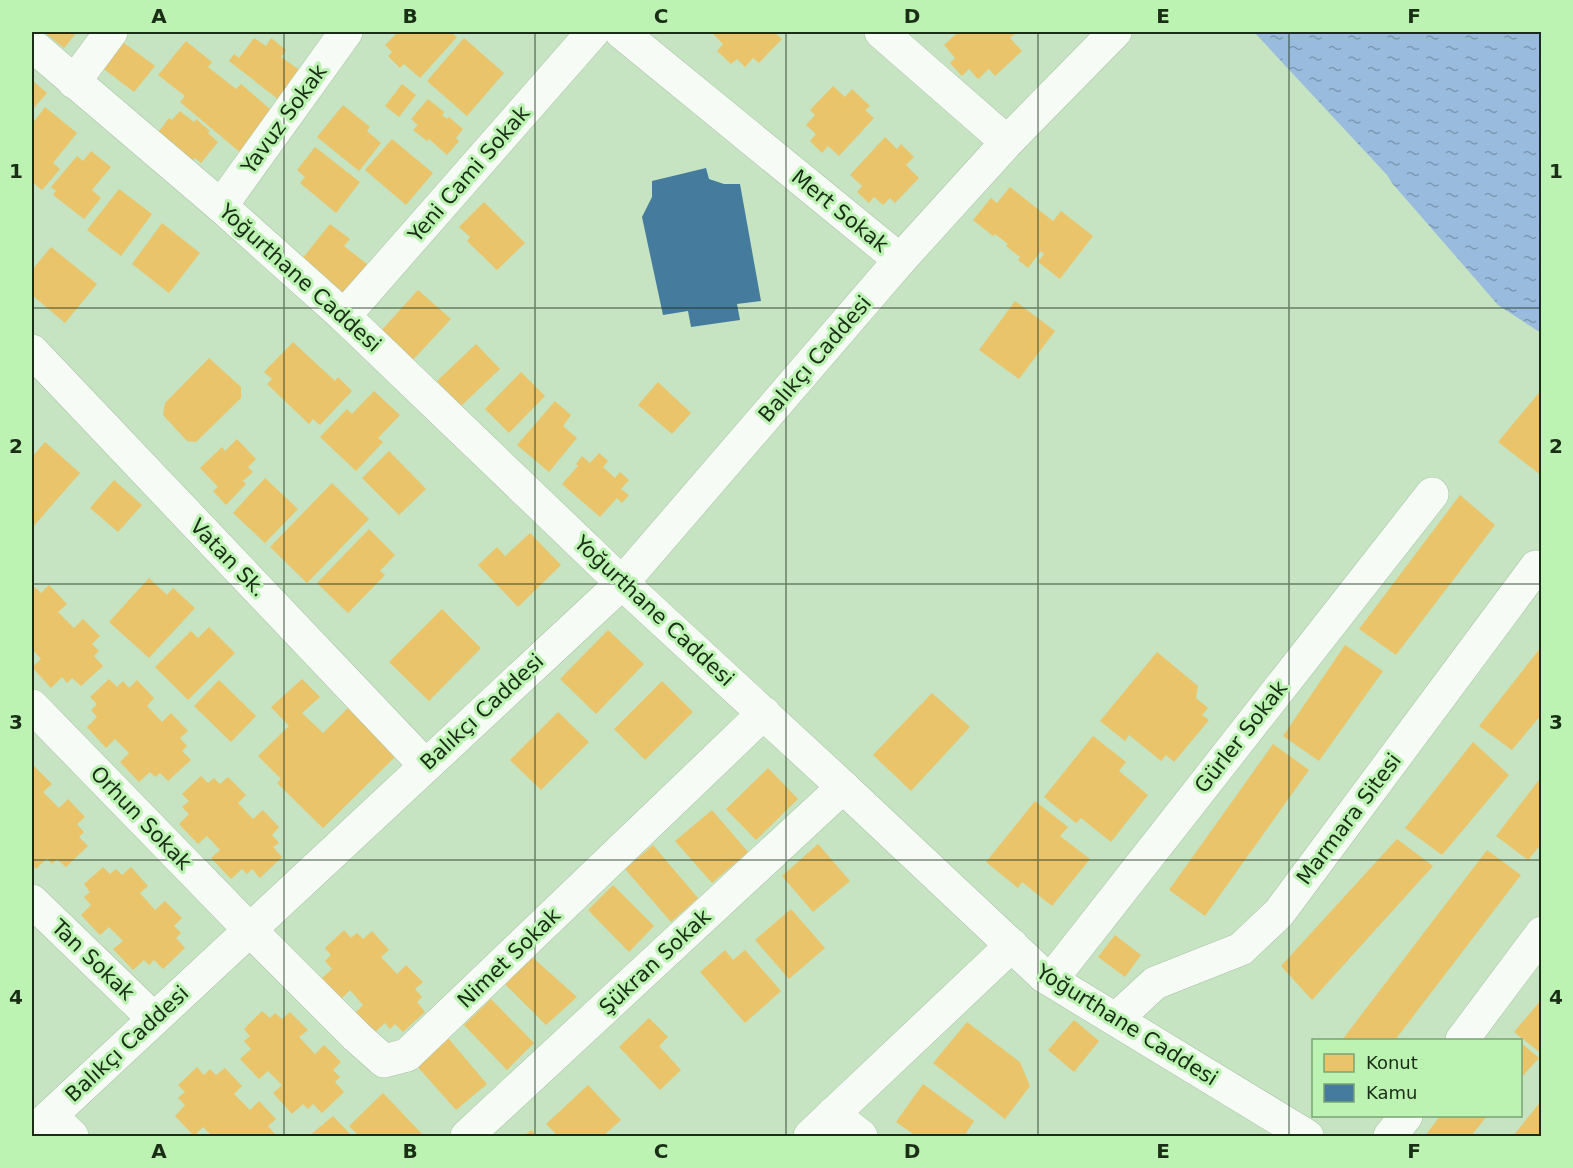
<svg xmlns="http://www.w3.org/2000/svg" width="1573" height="1168" font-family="'DejaVu Sans',sans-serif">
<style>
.water{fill:url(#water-ripples)}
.homes{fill:#e9c46a}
.public{fill:#457b9d}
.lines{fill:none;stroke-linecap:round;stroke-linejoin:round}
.minor-casing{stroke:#aac2a7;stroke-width:34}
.major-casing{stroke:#aac2a7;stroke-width:34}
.minor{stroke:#f6fbf6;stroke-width:33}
.major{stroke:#f6fbf6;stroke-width:33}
.grid{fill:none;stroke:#192e15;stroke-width:1.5;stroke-opacity:0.55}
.labels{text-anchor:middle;stroke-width:6;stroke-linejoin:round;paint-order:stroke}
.street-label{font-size:21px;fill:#192e15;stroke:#bcf3b3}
.neatline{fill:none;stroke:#192e15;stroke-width:2}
.grid-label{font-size:20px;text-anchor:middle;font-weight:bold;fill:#192e15}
</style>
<defs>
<pattern id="water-ripples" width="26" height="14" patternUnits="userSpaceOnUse" patternTransform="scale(1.5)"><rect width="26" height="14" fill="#98bbde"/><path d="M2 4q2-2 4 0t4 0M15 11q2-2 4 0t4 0" fill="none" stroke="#7b98b3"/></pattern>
</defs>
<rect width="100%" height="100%" fill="#c6e4c2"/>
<polygon class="water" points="1254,32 1541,32 1541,333 1498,305 1392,183 1387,175"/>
<g class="homes">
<polygon points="44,32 77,32 64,48"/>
<polygon points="398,32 450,32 457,37 420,78 404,64 400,68 388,56 392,52 385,45"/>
<polygon points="716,32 774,32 782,39 759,63 753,58 745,67 737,59 731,64 717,51 723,44 713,34"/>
<polygon points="958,32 1017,32 1010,38 1022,51 995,76 989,69 978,79 969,69 962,76 950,63 955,58 944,45"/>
<polygon points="116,37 155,66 134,92 96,63"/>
<polygon points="254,38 266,46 271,38 286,50 281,57 301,71 279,100 229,61 234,54 239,58"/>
<polygon points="464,38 504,73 467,116 427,81"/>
<polygon points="186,41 212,62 208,67 236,89 241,84 277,115 242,154 180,102 185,96 158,75"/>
<polygon points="32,80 47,93 32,110"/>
<polygon points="402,84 416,95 399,117 385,106"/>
<polygon points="833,86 845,97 852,89 870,106 865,110 874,118 839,156 828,146 822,153 810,141 816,134 806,125 815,115 810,110"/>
<polygon points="428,99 444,112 442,115 447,119 449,117 463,129 456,138 459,141 447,155 429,139 427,141 413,130 418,125 411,119"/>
<polygon points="343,105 370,127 367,131 381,143 359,171 317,137"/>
<polygon points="45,107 77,133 53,163 60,169 42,190 32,182 32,124"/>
<polygon points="180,111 194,122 196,119 210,131 208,133 218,142 201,163 195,158 191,162 157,134 169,118 172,120"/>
<polygon points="885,137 897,149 901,144 914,157 906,165 919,178 895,203 890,198 883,205 874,197 869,203 857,192 862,186 850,175"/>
<polygon points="392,139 433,173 406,205 365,170"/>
<polygon points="315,147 360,182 336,213 300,183 305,177 297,170"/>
<polygon points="91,151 111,167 92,190 101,198 84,219 53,195 56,191 51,187 77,156 83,161"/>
<polygon points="1010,187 1053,221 1061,211 1093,236 1060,279 1038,262 1044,254 1041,251 1028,268 1018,260 1020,257 1006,246 1008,244 995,234 993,236 973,220 991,198 997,203"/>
<polygon points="119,189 152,214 121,256 87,230"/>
<polygon points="484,202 525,243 497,270 467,241 470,237 459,227"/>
<polygon points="162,223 200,253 169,293 132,264"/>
<polygon points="330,224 350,239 344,246 372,268 341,297 298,264"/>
<polygon points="51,247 97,284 65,323 32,295 32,270"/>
<polygon points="418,290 451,319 412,361 380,332"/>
<polygon points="1015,301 1055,331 1019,379 979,350"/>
<polygon points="293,342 335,381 338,377 352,391 320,425 313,419 309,424 267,384 272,379 264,372"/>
<polygon points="476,344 500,369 461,406 437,381"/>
<polygon points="209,358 241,387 241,398 196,442 187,441 163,415 165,403"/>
<polygon points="521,372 545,396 509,433 485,409"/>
<polygon points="658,382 691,413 672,434 638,405"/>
<polygon points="1542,389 1542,476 1498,442"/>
<polygon points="374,391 400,415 378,438 383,442 356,471 320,437 347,409 352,414"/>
<polygon points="555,401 571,415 563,426 577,438 549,472 517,445"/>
<polygon points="237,439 256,459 248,467 253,472 243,481 246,484 226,505 213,491 218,487 200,468 222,447 225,451"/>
<polygon points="45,442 80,473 32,528 32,457"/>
<polygon points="389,451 426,489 399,515 362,478"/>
<polygon points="599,453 608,461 603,467 615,478 620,472 629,480 621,489 629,495 622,503 617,498 600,517 562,484 578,466 576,464 582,456 590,463"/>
<polygon points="265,478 298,509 265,543 233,513"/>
<polygon points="114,480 142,505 118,532 90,508"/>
<polygon points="332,483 369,519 307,583 270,547"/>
<polygon points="1460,495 1495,525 1396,655 1359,629"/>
<polygon points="369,529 395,555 380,571 385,575 348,613 317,583"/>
<polygon points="530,533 561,565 518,607 478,565 497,547 505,556"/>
<polygon points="149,578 167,595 173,588 195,608 149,658 109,622"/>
<polygon points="49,585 67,604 58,612 74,628 83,619 100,636 92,644 99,651 94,656 103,666 81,686 72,678 67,683 62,677 51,688 32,667 41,659 32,649 32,590 35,587 41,593"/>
<polygon points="442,609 481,648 429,701 389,662"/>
<polygon points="209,627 235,653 188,700 155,667 191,631 198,638"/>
<polygon points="608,630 644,664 596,714 560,679"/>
<polygon points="1345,645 1383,671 1319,761 1283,736"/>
<polygon points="1542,646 1542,714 1512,750 1479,726"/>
<polygon points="1157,652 1198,686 1196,698 1208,708 1202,715 1209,720 1174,762 1166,755 1161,761 1129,735 1125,741 1100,721"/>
<polygon points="109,679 117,687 123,681 129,688 137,680 154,698 147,706 162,722 171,713 188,731 180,738 187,746 182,751 191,760 168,781 160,773 155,777 150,772 139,782 120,762 129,753 115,739 106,748 87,727 97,717 91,710 97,704 90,697"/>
<polygon points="302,679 320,697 302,713 323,733 355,701 403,749 323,828 277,783 281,779 258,756 289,726 271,707"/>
<polygon points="219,680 256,716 231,742 194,706"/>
<polygon points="662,681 693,712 645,760 614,729"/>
<polygon points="932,693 970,727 911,791 873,755"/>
<polygon points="558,712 589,742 541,790 510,760"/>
<polygon points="1093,736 1126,762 1119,771 1148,795 1111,842 1081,818 1076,823 1044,797"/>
<polygon points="1473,742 1509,775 1442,855 1405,828"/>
<polygon points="1273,744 1309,770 1205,916 1169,890"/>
<polygon points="34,766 52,784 43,792 59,808 68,799 85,817 77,824 84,832 79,837 88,846 66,867 57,859 52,864 47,858 36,869 32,864 32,768"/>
<polygon points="768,768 798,799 756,840 726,809"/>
<polygon points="201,776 208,783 214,778 220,784 228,777 246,795 238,803 253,819 263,810 279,827 272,835 279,843 273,847 282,857 260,878 252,869 247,874 242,869 231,879 211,858 220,850 207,836 198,844 179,824 189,814 182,807 189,801 182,794"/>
<polygon points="1542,776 1542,843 1528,860 1496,836"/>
<polygon points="1035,801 1068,827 1060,836 1090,859 1052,906 1022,882 1018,888 986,862"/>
<polygon points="712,810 748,852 712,883 675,841"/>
<polygon points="1397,839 1433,866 1312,1000 1281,966"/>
<polygon points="818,844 850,881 813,912 782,876"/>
<polygon points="653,845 698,898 671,922 625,869"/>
<polygon points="1487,850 1521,875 1395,1040 1342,1040"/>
<polygon points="103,867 110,874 116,869 122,875 131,867 148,886 140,893 155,910 165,901 182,918 174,926 181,933 176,938 185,948 163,969 154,960 149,965 144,960 133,970 113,949 123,941 109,927 100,935 81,915 91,905 84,897 90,892 84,884"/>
<polygon points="613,885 654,926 629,952 588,910"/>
<polygon points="791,909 825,948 789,979 755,940"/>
<polygon points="344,930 351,938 357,933 363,939 372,931 389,950 381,957 397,974 406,965 423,982 415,989 422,997 417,1002 425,1012 403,1032 395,1024 390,1029 385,1023 374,1033 355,1013 363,1005 350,990 341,999 321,979 332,969 325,961 331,955 325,948"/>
<polygon points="1115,935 1141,955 1125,977 1098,957"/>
<polygon points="725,950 733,960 745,950 781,991 745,1023 700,972"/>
<polygon points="532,957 577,997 546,1025 505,984"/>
<polygon points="491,999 534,1043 507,1070 464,1025"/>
<polygon points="1542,999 1542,1054 1514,1032"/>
<polygon points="262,1011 270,1018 275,1013 282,1019 290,1012 308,1030 299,1037 315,1054 324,1045 341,1062 333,1070 340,1077 335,1082 344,1092 322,1113 313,1104 308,1109 303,1104 292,1114 273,1093 282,1085 268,1071 259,1079 240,1059 251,1049 244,1041 250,1036 244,1029"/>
<polygon points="649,1018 668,1037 659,1046 681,1070 660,1090 619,1047"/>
<polygon points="1074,1020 1099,1041 1074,1072 1048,1050"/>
<polygon points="967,1022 1020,1062 1030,1086 1005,1119 933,1063"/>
<polygon points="448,1038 487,1084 456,1110 416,1065"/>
<polygon points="1520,1042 1539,1058 1520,1079"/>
<polygon points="197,1067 204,1075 210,1069 216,1075 225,1068 242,1086 234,1094 250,1110 259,1101 276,1119 268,1126 275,1134 272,1136 212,1136 203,1127 194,1136 175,1116 185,1105 178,1098 185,1092 178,1085"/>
<polygon points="923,1084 974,1121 966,1133 971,1136 916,1136 896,1122"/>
<polygon points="588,1085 621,1120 603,1136 558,1136 546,1124"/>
<polygon points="383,1093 424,1136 359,1136 349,1126"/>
<polygon points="1542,1100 1542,1136 1513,1136"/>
<polygon points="333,1116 352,1136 309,1136"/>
<polygon points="1440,1116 1487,1116 1471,1136 1425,1136"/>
<polygon points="531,1130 537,1136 524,1136"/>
</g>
<polygon class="public" points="706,168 709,179 724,184 740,184 761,301 737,304 740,320 691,327 688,311 663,315 642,217 652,197 652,181"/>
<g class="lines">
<defs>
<g id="minor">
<polyline points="621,32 900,260 1007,142 1115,32"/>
<polyline points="881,32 1007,142"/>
<polyline points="74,82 111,32"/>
<polyline points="221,206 346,32"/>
<polyline points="344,316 593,32"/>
<polyline points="32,351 425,765"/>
<polyline points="32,706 250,930 357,1037 384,1061 407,1055 764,713"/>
<polyline points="32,901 154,1019"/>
<polyline points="1044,976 1051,980 1432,494"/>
<polyline points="1116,1019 1155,983 1241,949 1279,913 1536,567"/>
<polyline points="1462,1040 1542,933"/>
<polyline points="833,1114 861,1136"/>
<polyline points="51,1116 72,1136"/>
<polyline points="467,1136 843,787"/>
<polyline points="810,1136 1012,945"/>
<polyline points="1390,1136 1406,1116"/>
</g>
<g id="major">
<polyline points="32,45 221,206 344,316 622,583 843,787 1044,976 1307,1136"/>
<polyline points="32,1133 622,583 900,260"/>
</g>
</defs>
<use href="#minor" class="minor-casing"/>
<use href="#major" class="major-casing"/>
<use href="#minor" class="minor"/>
<use href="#major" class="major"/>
</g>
<path class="grid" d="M284,32V1136M535,32V1136M786,32V1136M1038,32V1136M1289,32V1136M32,308H1542M32,584H1542M32,860H1542"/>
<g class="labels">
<g class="street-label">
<text transform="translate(284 119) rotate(-54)" y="7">Yavuz Sokak</text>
<text transform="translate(469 174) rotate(-49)" y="7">Yeni Cami Sokak</text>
<text transform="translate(840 211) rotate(39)" y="7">Mert Sokak</text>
<text transform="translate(300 278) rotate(42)" y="7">Yoğurthane Caddesi</text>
<text transform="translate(815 359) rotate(-49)" y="7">Balıkçı Caddesi</text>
<text transform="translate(228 558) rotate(46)" y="7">Vatan Sk.</text>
<text transform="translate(654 611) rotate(43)" y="7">Yoğurthane Caddesi</text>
<text transform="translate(482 712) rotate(-43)" y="7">Balıkçı Caddesi</text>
<text transform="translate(1241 737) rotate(-52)" y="7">Gürler Sokak</text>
<text transform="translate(141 818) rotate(46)" y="7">Orhun Sokak</text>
<text transform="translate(1349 819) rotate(-53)" y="7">Marmara Sitesi</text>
<text transform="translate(509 958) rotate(-44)" y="7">Nimet Sokak</text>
<text transform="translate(93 960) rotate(44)" y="7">Tan Sokak</text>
<text transform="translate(655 962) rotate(-43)" y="7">Şükran Sokak</text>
<text transform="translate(1127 1025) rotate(32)" y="7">Yoğurthane Caddesi</text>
<text transform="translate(127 1044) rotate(-43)" y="7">Balıkçı Caddesi</text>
</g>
</g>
<rect width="1573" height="1168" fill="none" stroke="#bcf3b3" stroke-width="66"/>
<rect x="1312" y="1039" width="210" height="78" fill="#bcf3b3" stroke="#7ba474" stroke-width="1.5"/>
<rect x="1324" y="1054" width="30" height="18" fill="#e9c46a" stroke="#7ba474" stroke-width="1.5"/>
<text x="1366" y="1069" font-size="18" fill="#192e15">Konut</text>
<rect x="1324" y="1084" width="30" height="18" fill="#457b9d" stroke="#7ba474" stroke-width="1.5"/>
<text x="1366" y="1099" font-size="18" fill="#192e15">Kamu</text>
<rect x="33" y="33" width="1507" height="1102" class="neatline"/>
<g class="grid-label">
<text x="159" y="23">A</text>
<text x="410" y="23">B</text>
<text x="661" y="23">C</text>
<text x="912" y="23">D</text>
<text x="1163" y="23">E</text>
<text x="1414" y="23">F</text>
<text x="16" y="178">1</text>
<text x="1556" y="178">1</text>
<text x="16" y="453">2</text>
<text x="1556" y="453">2</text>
<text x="16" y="729">3</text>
<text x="1556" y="729">3</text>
<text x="16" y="1004">4</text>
<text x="1556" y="1004">4</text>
<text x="159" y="1158">A</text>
<text x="410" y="1158">B</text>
<text x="661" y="1158">C</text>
<text x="912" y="1158">D</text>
<text x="1163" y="1158">E</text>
<text x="1414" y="1158">F</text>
</g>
</svg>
